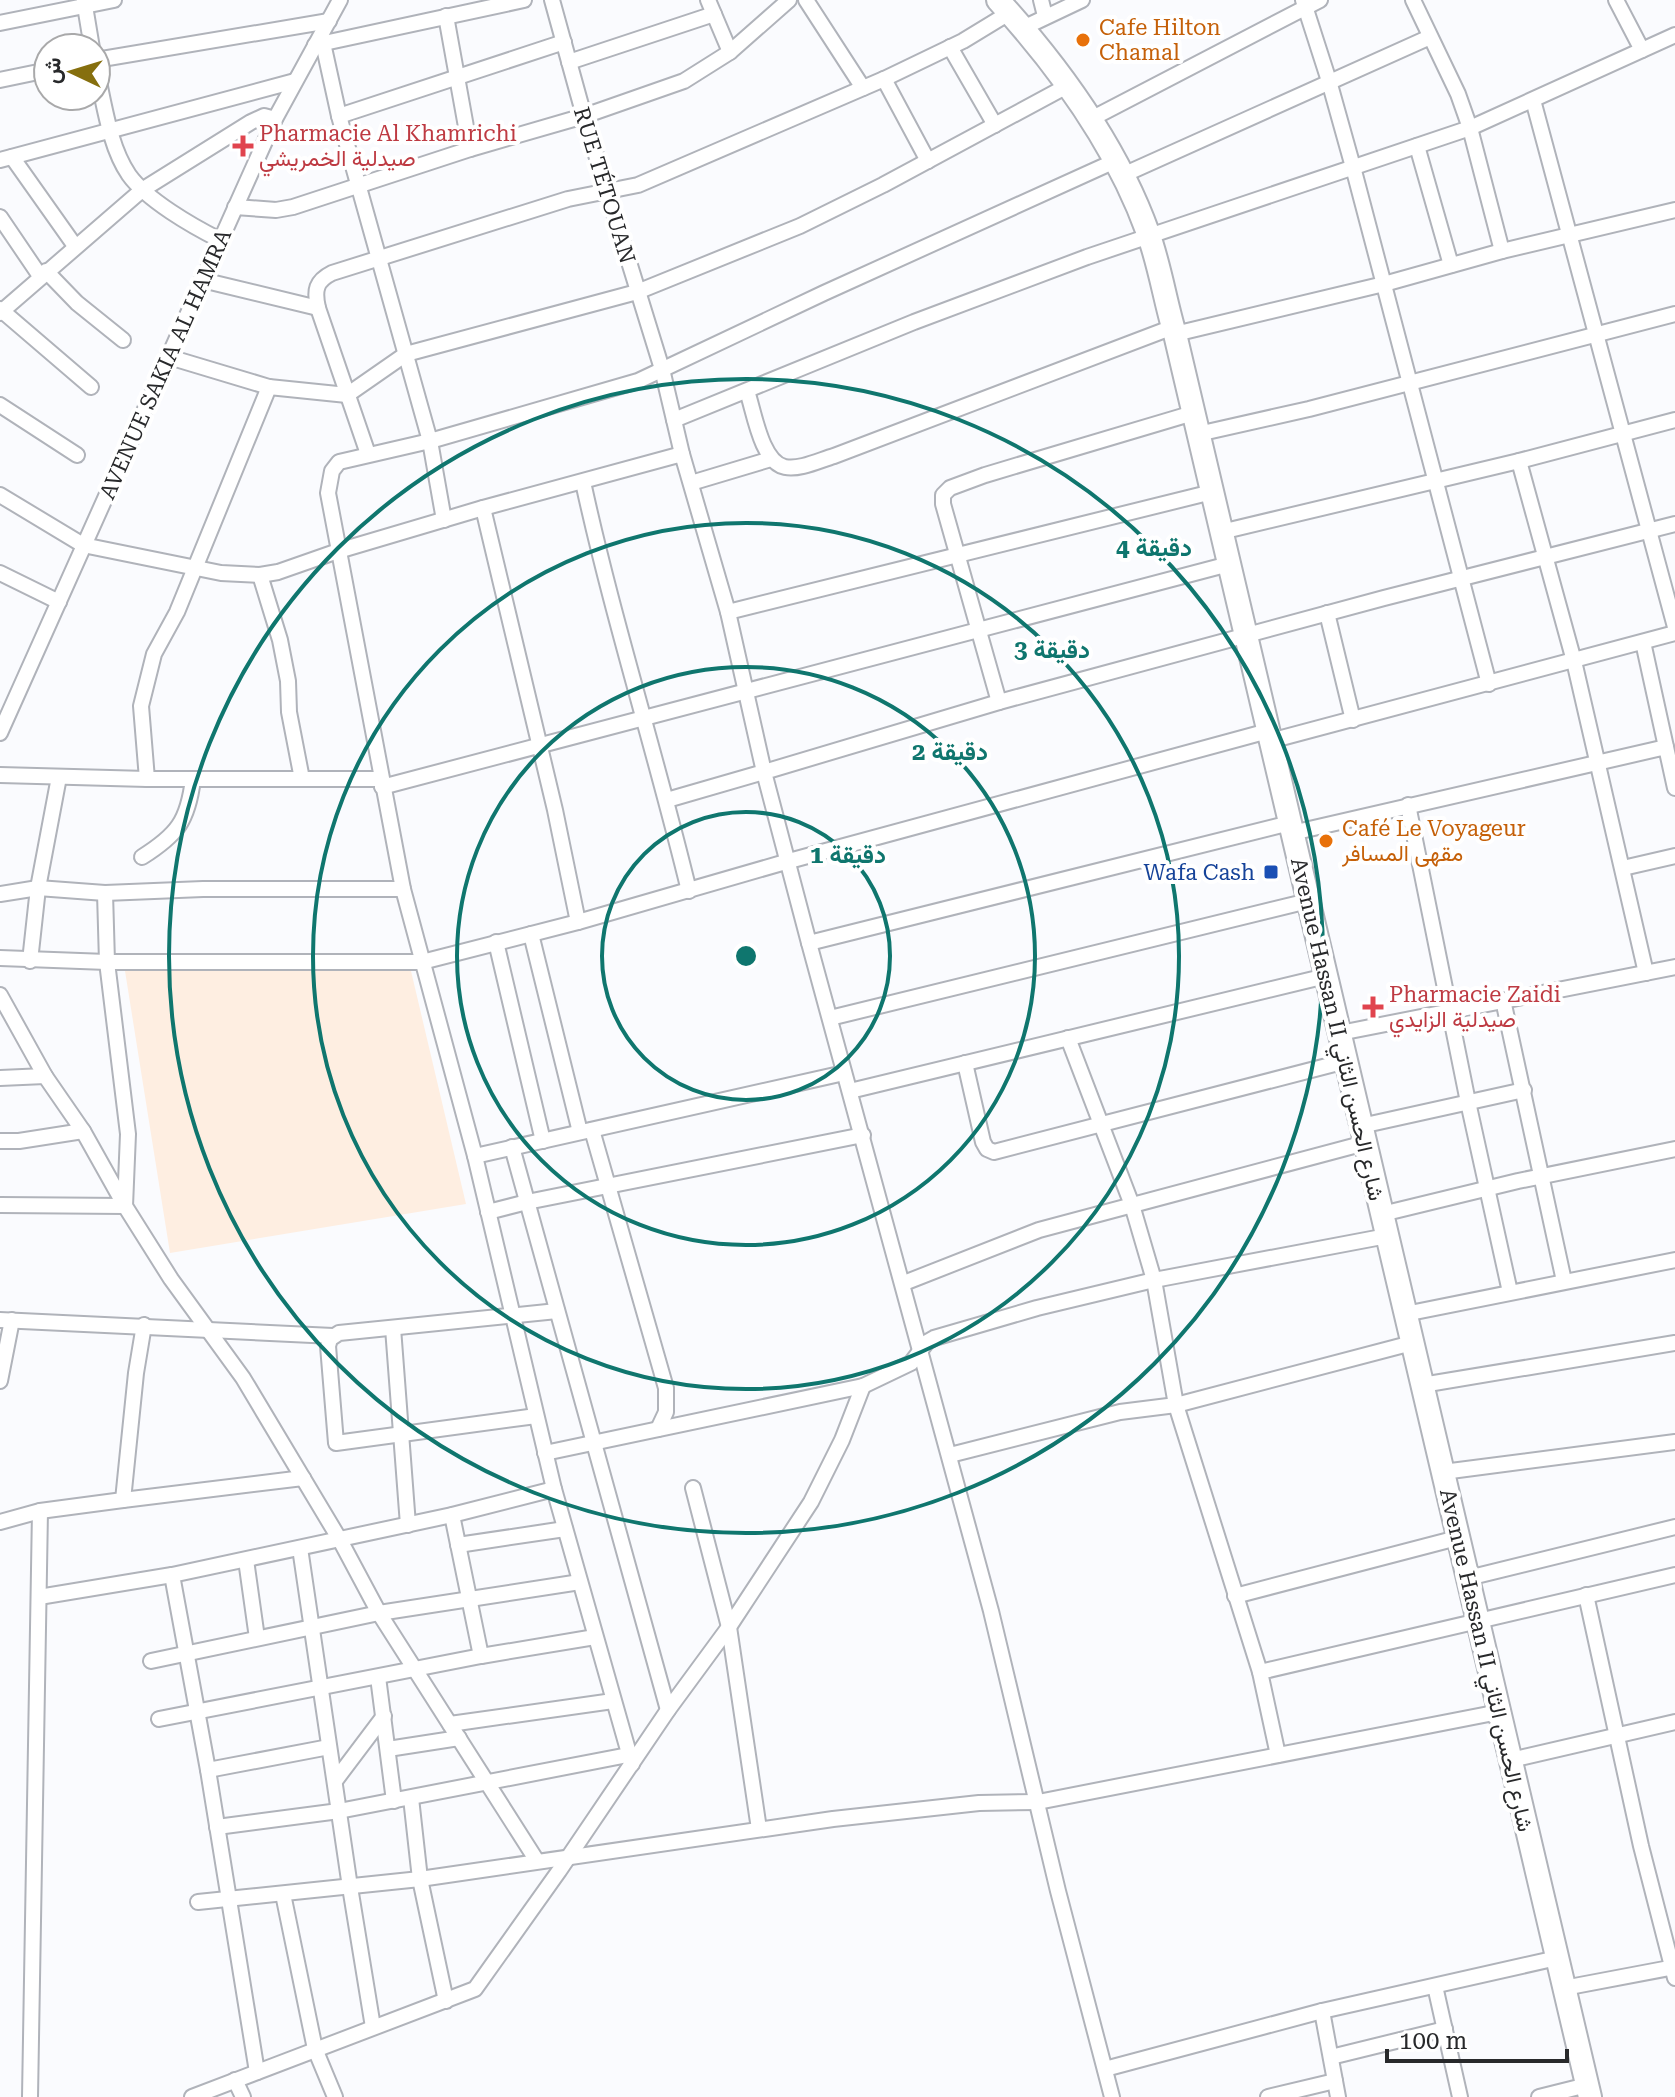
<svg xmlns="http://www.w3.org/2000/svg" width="1675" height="2097" font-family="'Roboto Serif',Vazirmatn,serif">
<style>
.education{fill:#feeee1}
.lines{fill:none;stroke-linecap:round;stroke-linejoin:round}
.minor-casing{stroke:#b0b3ba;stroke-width:18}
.primary-casing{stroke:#b0b3ba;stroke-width:26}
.minor{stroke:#fff;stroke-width:14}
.primary{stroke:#fff;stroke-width:22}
.ring{fill:none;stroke:#0f766e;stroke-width:4}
.food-dot{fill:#e8710a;stroke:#fff;stroke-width:3}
.health-dot{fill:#e0444e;stroke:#fff;stroke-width:3}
.transit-dot{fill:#1a4fb4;stroke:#fff;stroke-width:3}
.labels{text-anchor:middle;stroke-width:8;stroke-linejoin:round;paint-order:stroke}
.food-label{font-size:22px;fill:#c56008;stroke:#fff;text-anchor:start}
.health-label{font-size:22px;fill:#be3a42;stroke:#fff;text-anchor:start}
.street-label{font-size:22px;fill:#28292b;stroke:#fff}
.transit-label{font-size:22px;fill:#164399;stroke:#fff;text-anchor:end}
.centre{fill:#0f766e;stroke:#fff;stroke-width:4}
.ring-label{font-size:24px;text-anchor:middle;font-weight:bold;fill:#0f766e;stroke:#fff;stroke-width:8;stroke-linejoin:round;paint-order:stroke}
</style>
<rect width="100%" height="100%" fill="#fafbfe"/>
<polygon class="education" points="125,971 411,971 466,1204 170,1253"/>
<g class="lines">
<defs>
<g id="minor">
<polyline points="84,0 92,48"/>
<polyline points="552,0 584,116 662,369 674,420 914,322 1087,257 1470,128 1675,35"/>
<polyline points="708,0 730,52"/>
<polyline points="806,0 863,88"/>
<polyline points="1041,0 1045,16"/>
<polyline points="1303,0 1329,81 1353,167 1489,684"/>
<polyline points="1413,0 1458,94 1470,128 1502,251"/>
<polyline points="1616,0 1642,50"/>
<polyline points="446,16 470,149"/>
<polyline points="0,23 114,0"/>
<polyline points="1023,28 1082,0"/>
<polyline points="323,43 339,116 430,441 638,381 824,293 1115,161"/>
<polyline points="315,45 524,0"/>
<polyline points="950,47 995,125"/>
<polyline points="96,60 329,21"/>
<polyline points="569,62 714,14"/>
<path d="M96,68C104,102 109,146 129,175C147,200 192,226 220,240"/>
<polyline points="884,79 928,161"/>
<polyline points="0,80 48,70"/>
<polyline points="1533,100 1675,627"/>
<polyline points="339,116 564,42"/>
<polyline points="1089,120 1320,0"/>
<polyline points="1417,146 1451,265"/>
<polyline points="12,157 75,246"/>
<polyline points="0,160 295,81"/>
<polyline points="1123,175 1430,37"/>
<polyline points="235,207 276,210 293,207 470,149 584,116 684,81 730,52 789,0"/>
<polyline points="0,217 40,276"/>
<polyline points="46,271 77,303 123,340"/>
<polyline points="202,280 318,308"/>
<polyline points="0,309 91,387"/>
<polyline points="0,313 142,190 251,122 264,116 275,119"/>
<polyline points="1175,334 1384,284 1502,251 1675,210"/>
<polyline points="269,387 347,395 406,354 637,292 800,226 883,185 1067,86"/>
<path d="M747,391C754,411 761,462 785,467C800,470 820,460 834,456L1173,327"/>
<polyline points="0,405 77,455"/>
<polyline points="1193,413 985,475 950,488 943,495 943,504 999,702 1384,598 1675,524"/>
<polyline points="674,420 682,454"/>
<polyline points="1198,434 1309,409 1675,314"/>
<path d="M368,454L318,308C314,290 316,281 332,273L568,199L638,185L884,79L963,41L1009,13"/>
<polyline points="1519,461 1574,661 1646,973"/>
<path d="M583,482C613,620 656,754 689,891"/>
<polyline points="691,483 771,459"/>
<polyline points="0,495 83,545 221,573 260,575 278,572 338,551 483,508 682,454 728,612 764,772 667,800"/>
<polyline points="444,520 430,441 339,462 332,471 328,493 403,889 475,1156 554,1489"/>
<polyline points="1221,532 1519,461 1675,420"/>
<polyline points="0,573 59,602"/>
<polyline points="260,575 280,640 288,681 289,712 302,779"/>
<polyline points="728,612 1212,492"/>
<polyline points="1327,613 1353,720"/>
<polyline points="1643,642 1666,747"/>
<polyline points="999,702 764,772 809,943 1290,823"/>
<polyline points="0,733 275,119 340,0"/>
<polyline points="1270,741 1675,633"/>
<polyline points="0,775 147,779 381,779"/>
<polyline points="147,779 141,706 154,654 177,612 269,387 169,357"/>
<polyline points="382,787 1229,564"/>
<polyline points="1408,805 1468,1102 1510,1292"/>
<polyline points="1292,833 1666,747 1675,788"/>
<path d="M142,857C177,835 188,821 193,779"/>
<polyline points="1623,868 1675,856"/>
<polyline points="105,893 107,962 128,1134 125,1206 171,1279 243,1378 340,1540 379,1613 537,1861"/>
<polyline points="0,894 38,888 105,893 203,889 403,889"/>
<polyline points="578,922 789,861 1268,731"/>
<polyline points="531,934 580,1132"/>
<polyline points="496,942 543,1141"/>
<polyline points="809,943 991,1611 1058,1891 1112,2097"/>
<polyline points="0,958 107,962 422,962 578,922 555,810 483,508"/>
<polyline points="30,961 38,888 59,777"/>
<polyline points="0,995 45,1076 83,1131 19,1141 0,1141"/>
<polyline points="1503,1000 1564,1281"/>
<polyline points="830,1018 1308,901"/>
<polyline points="1340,1033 1675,967"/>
<polyline points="1068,1038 1132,1205 1154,1280 1176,1405 1260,1672"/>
<polyline points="965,1063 983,1142 987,1149 994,1152 1346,1061"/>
<polyline points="0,1078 45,1076"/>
<polyline points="850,1091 1326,976"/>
<polyline points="1361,1126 1524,1090"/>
<polyline points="592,1130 666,1388 666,1412 658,1429"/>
<polyline points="512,1147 668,1710"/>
<polyline points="475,1156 844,1073"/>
<polyline points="0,1205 125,1206 83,1131"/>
<polyline points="488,1212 527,1202 863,1135"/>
<polyline points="1382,1214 1518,1181 1675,1149"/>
<polyline points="904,1283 1039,1230 1365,1143"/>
<polyline points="1405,1314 1675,1260"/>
<polyline points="0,1320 333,1336"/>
<polyline points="393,1328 408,1525"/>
<polyline points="0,1381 12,1320"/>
<polyline points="1422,1385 1675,1343"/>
<polyline points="536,1416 336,1443 328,1346 330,1339 339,1333 557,1311"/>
<polyline points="545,1453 863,1386 911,1363 927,1342 934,1338 1037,1308 1154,1280 1387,1236"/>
<polyline points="950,1455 1120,1412 1176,1405 1412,1343"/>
<polyline points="1443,1472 1675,1442"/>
<polyline points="693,1488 729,1627 759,1829"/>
<polyline points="123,1500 303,1478"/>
<polyline points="452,1515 481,1656"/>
<polyline points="0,1522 40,1511 123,1500 136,1373 144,1325"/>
<polyline points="458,1545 565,1529"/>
<polyline points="300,1548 350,1887 373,2027"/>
<polyline points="246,1560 257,1638"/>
<polyline points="1468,1578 1675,1527"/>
<polyline points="1586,1595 1641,1846 1675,1978"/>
<polyline points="1235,1596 1457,1538"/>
<polyline points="39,1597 172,1575"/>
<polyline points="151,1661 379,1613 580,1582"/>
<polyline points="378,1677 394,1801"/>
<polyline points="159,1719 481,1656 595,1637"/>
<polyline points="450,1724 613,1701"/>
<polyline points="388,1749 459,1738"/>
<polyline points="1278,1755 1260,1672 1675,1575"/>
<polyline points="1511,1760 1675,1722"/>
<polyline points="208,1770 329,1747"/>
<polyline points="335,1781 384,1716"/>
<polyline points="411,1798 420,1879 446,2001"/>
<polyline points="217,1827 339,1811 628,1755"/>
<polyline points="283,1894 315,2049 335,2097"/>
<polyline points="198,1902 420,1879 833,1819 979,1803 1038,1802 1499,1712"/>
<polyline points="1435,1986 1460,2097"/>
<polyline points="1564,1988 1675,1967"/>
<polyline points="1322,2011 1338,2097"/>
<polyline points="1331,2057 1445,2029"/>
<polyline points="1105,2069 1322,2011 1557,1958"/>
<polyline points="257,2072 208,1770 172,1575 452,1515 554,1489 632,1764"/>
<polyline points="235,2080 243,2097"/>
<polyline points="30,2097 40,1511"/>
<polyline points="192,2097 475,1989 559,1871 668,1710 729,1627 811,1502 842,1440 863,1386"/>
<polyline points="1268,2097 1335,2081"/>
<polyline points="1539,2097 1587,2085"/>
</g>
<path id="primary" d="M998,0C1059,67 1117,147 1148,233C1160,266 1165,301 1175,334L1590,2097"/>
</defs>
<use href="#minor" class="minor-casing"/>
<use href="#primary" class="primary-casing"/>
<use href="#minor" class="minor"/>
<use href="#primary" class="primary"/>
</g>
<g class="ring">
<circle cx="746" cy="956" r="144"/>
<circle cx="746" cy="956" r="289"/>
<circle cx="746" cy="956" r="433"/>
<circle cx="746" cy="956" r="577"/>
</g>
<g class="food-dot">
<circle cx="1083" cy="40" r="8"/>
<circle cx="1326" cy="841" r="8"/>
</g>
<g class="health-dot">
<path d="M239 134h8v8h8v8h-8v8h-8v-8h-8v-8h8z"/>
<path d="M1369 995h8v8h8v8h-8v8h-8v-8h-8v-8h8z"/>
</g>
<rect class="transit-dot" x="1263" y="864" width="16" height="16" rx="4"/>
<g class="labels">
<g class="food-label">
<text x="1099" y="35">Cafe Hilton<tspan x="1099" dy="25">Chamal</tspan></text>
<text x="1342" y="836">Café Le Voyageur<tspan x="1342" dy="25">مقهى المسافر</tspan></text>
</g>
<g class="health-label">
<text x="259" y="141">Pharmacie Al Khamrichi<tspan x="259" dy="25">صيدلية الخمريشي</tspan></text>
<text x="1389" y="1002">Pharmacie Zaidi<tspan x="1389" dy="25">صيدلية الزايدي</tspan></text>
</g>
<g class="street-label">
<text transform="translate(605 185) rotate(73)" y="8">RUE TÉTOUAN</text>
<text transform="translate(165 364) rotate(-66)" y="8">AVENUE SAKIA AL HAMRA</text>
<text transform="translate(1338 1029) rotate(77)" y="8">Avenue Hassan II شارع الحسن الثاني</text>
<text transform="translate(1487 1660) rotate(77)" y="8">Avenue Hassan II شارع الحسن الثاني</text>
</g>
<g class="transit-label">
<text x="1255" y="880">Wafa Cash</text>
</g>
</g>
<circle cx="746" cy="956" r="12" class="centre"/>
<g class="ring-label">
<text x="1154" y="556">4 دقيقة</text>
<text x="1052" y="658">3 دقيقة</text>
<text x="950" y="760">2 دقيقة</text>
<text x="848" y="863">1 دقيقة</text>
</g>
<g transform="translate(72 72) rotate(274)"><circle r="38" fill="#ffffff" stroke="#a9a9aa" stroke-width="2"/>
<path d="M0-6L14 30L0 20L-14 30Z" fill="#866f0e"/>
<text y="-12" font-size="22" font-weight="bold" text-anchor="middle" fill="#28292b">ش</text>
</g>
<path d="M1387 2049v12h180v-12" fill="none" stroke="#28292b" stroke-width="4"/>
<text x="1399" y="2049" font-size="24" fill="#28292b" stroke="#ffffff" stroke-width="6" paint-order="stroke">100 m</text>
</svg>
